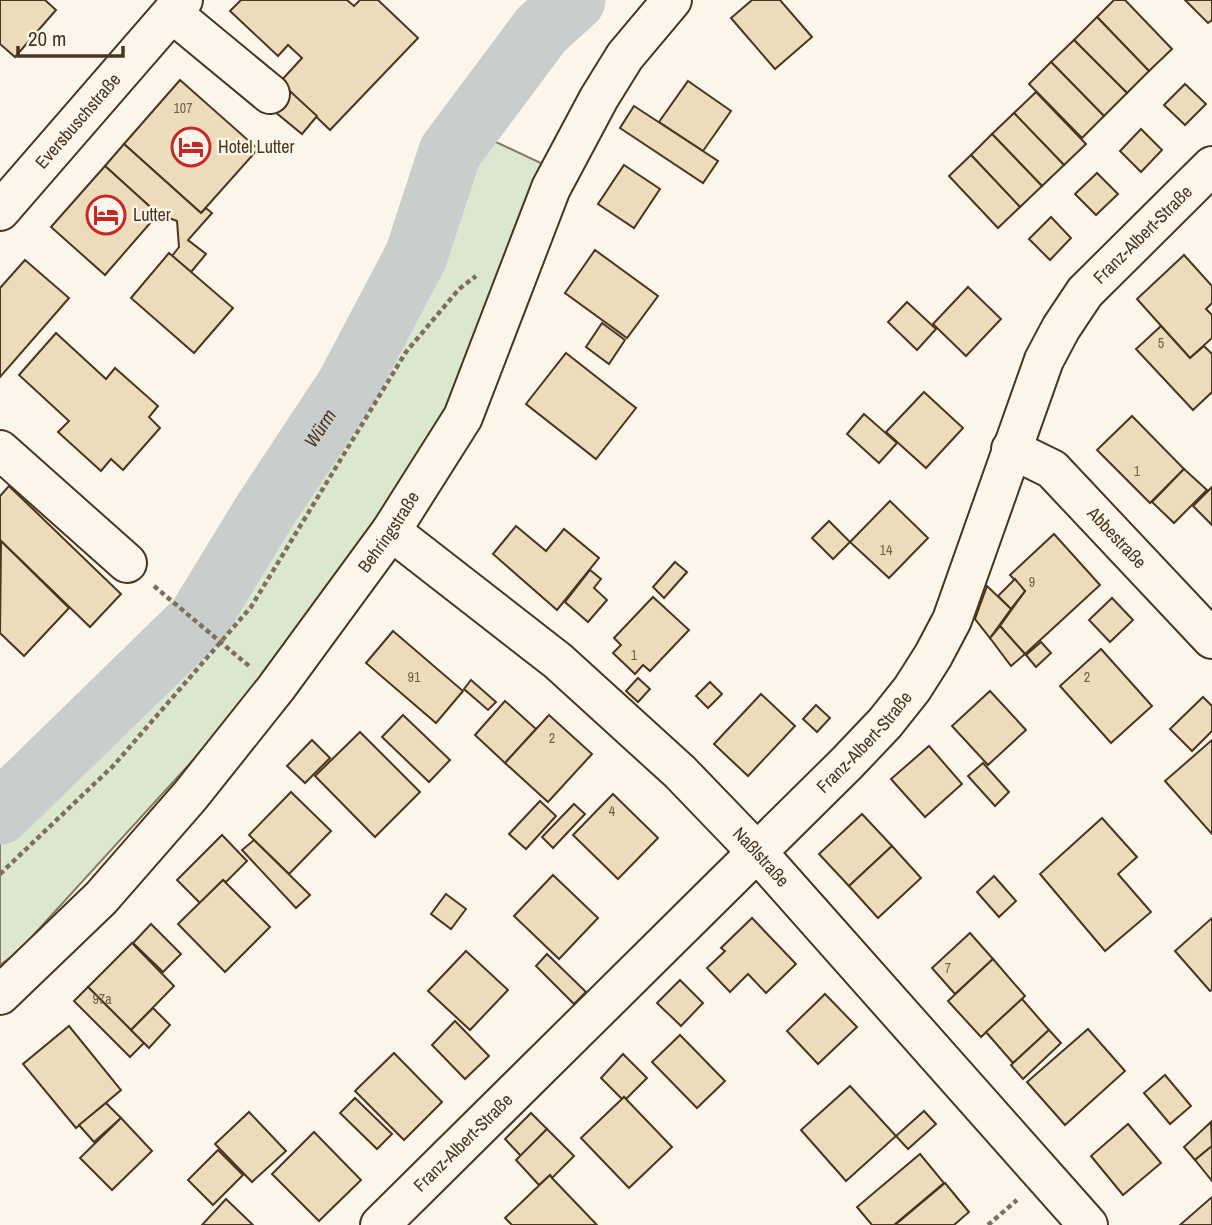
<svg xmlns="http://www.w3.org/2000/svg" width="1212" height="1225" font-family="'Archivo Narrow',sans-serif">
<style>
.green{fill:#dce7d0;stroke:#887966;stroke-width:2}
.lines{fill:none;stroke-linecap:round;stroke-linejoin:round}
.river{stroke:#c9cecd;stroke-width:63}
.building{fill:#ecdcbc;stroke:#4a3520;stroke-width:2}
.minor-casing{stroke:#4a3520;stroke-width:42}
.major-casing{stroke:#4a3520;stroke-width:42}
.path{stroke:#7f6f5c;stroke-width:4.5;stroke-dasharray:5 3.5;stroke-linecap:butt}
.minor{stroke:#fbf6e9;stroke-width:38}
.major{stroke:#fbf6e9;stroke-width:38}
.labels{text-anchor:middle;stroke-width:5;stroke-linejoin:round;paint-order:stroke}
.number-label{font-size:14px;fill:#725f47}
.street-label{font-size:18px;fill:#4a3520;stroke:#fbf6e9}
.poi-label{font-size:18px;fill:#4a3520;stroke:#fbf6e9;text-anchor:start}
.water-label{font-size:19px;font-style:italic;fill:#4a3520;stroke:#fbf6e9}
</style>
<rect width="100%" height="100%" fill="#fbf6e9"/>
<polygon class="green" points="483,136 545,165 443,443 247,701 18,952 0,965 0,837 193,665 223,624 286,507 382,372 447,251"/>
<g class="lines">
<path class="river" id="s1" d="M0,813L199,619L263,514L348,385L416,256L450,152L541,30L574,0"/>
</g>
<g class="building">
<polygon points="0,0 45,0 56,10 15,57 0,44"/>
<polygon points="241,0 347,0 354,6 360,0 378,0 418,38 330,130 280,82 302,58 288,45 278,56 230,11"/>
<polygon points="752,0 780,0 812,37 775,69 731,18"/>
<polygon points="1114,0 1125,0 1172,49 1149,71 1097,17"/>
<polygon points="1185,0 1212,0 1212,20 1208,23"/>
<polygon points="1097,17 1149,71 1127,93 1074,40"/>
<polygon points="1074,40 1127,93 1104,116 1051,62"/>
<polygon points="1051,62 1104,116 1082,138 1029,84"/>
<polygon points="180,80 258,149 201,213 124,144"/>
<polygon points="688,81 731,111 703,151 659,122"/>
<polygon points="280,82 317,116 302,134 263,102"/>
<polygon points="1185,84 1206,104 1185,125 1164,105"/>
<polygon points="1036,92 1086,144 1064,165 1014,113"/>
<polygon points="634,106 718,161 703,183 620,128"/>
<polygon points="1014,113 1064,165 1042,186 992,134"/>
<polygon points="1141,129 1162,150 1141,172 1120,151"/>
<polygon points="992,134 1042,186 1020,207 971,155"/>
<polygon points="124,144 201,213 206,208 212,213 188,240 206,254 191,272 172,256 179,247 177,221 158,214 105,166"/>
<polygon points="971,155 1020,207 998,228 949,176"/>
<polygon points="624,165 660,189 634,228 598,204"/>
<polygon points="105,166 158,214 105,275 51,227"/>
<polygon points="1097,173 1118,194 1096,215 1075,194"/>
<polygon points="1051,217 1071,238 1050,260 1029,239"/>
<polygon points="595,250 658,296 627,338 565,293"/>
<polygon points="169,253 233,308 194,353 131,298"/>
<polygon points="1184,255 1212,286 1212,303 1206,309 1212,315 1212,338 1190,358 1137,299"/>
<polygon points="25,260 69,298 0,377 0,288"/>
<polygon points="968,287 1001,319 966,356 933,324"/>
<polygon points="907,302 936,329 917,350 888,322"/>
<polygon points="602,323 625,340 609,364 586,347"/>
<polygon points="1161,326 1190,358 1204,346 1212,354 1212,392 1193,410 1136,349"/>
<polygon points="56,333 106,379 115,368 158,406 149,417 160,428 123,470 111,459 101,471 58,432 69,421 19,375"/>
<polygon points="566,353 636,408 596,459 526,404"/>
<polygon points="924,392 963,428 926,468 886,432"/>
<polygon points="864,414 897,443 879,463 847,434"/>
<polygon points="1132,416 1184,469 1150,503 1097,450"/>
<polygon points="1184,469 1207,490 1174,523 1152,502"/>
<polygon points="9,486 121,594 90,627 0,540 0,496"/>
<polygon points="1212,487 1212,525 1193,506"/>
<polygon points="890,501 928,538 889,578 850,542"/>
<polygon points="829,521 850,542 833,559 812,538"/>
<polygon points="516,526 546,551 564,529 599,558 557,610 493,554"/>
<polygon points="1054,534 1100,585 1025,654 1000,626 1025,591 1010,575"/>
<polygon points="1,541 69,608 24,656 0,633"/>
<polygon points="675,562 687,572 664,598 653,587"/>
<polygon points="590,570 601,579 594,588 607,600 588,622 565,602"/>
<polygon points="1015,579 1025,591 1011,609 998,596"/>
<polygon points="987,586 1011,609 990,638 975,619"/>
<polygon points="653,597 689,630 650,671 643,665 635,674 613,653 621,645 614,638"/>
<polygon points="1112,598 1133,620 1110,642 1089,620"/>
<polygon points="1000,626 1025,654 1011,666 990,638"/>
<polygon points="393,631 463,691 436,723 366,663"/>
<polygon points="1041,642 1051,653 1036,667 1026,655"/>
<polygon points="1101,649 1152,706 1111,743 1060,686"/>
<polygon points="638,678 650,689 638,702 626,691"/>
<polygon points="471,680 496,702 488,710 464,689"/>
<polygon points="710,682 722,694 708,708 696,696"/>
<polygon points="990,691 1026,730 988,765 952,726"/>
<polygon points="761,694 795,726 748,776 714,744"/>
<polygon points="1203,697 1212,706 1212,731 1192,751 1170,729"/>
<polygon points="505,701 536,729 505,763 475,735"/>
<polygon points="816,705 830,718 817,732 803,719"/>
<polygon points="403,715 450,760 429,782 382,737"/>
<polygon points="549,715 592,754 548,802 505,763"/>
<polygon points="360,732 420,792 375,837 315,776"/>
<polygon points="312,740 330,758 305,783 287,766"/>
<polygon points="1212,740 1212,834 1165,781"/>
<polygon points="929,746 962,784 925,817 891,779"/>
<polygon points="983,763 1009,792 995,806 968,776"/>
<polygon points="291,792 331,831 289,874 249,835"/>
<polygon points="613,794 658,838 618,879 573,835"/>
<polygon points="540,801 556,816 526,849 509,834"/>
<polygon points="574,804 585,814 553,848 542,837"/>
<polygon points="862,814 892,846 849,886 819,854"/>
<polygon points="1102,818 1137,857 1118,874 1151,912 1105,951 1040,874"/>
<polygon points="222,835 247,861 226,882 223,880 200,903 177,880"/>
<polygon points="254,840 310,895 296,908 242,850"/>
<polygon points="892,846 921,878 878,918 849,886"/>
<polygon points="553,875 598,918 559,959 514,916"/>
<polygon points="994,876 1016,901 999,917 977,892"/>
<polygon points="223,880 270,927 225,972 178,924"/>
<polygon points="446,894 466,909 451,929 431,914"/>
<polygon points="752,918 796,964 766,993 748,974 730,992 707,968 725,951 721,948"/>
<polygon points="1212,918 1212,990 1210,991 1175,951"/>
<polygon points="151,924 181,954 163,972 133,943"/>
<polygon points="970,933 993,959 955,994 932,968"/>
<polygon points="132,943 174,986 131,1030 88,987"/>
<polygon points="466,951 508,990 470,1030 428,991"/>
<polygon points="547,954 586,992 574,1004 536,966"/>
<polygon points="993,959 1025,996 981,1037 948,1001"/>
<polygon points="680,980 703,1003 681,1026 657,1003"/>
<polygon points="88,987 144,1043 130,1057 74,1001"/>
<polygon points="825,994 857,1027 818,1064 787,1031"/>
<polygon points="1022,999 1049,1030 1013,1063 986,1032"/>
<polygon points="153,1008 170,1025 149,1048 131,1030"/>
<polygon points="455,1021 489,1056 465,1079 432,1045"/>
<polygon points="69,1026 121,1090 76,1128 23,1064"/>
<polygon points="1088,1029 1125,1071 1065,1125 1027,1082"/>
<polygon points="1049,1030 1061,1043 1023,1079 1011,1065"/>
<polygon points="680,1035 725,1081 697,1108 652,1062"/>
<polygon points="394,1053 442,1102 404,1140 355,1091"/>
<polygon points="623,1054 647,1078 626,1099 624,1097 622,1099 601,1078"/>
<polygon points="1165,1075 1191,1106 1170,1124 1144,1093"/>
<polygon points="850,1086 896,1136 846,1181 801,1130"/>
<polygon points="624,1097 672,1147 629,1188 581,1138"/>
<polygon points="355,1098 392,1134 377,1149 340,1113"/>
<polygon points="106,1103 121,1118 94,1142 79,1125"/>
<polygon points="924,1111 936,1124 908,1149 896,1136"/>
<polygon points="249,1112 286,1151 252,1182 215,1144"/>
<polygon points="531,1113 547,1129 521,1156 505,1139"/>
<polygon points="121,1118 152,1151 112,1190 80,1158"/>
<polygon points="1211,1122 1212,1146 1195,1160 1184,1147"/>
<polygon points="1128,1124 1161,1163 1123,1195 1091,1156"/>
<polygon points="547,1129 574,1156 552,1178 550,1175 539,1185 516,1160"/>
<polygon points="314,1132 361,1180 319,1221 272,1174"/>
<polygon points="1212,1146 1212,1181 1195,1160"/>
<polygon points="218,1150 243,1175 213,1205 188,1180"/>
<polygon points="920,1154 944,1183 894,1225 872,1225 857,1207"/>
<polygon points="550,1175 552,1178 597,1225 512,1225 505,1218"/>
<polygon points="945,1183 969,1212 954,1225 895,1225"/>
<polygon points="1212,1197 1212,1225 1180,1225"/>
<polygon points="226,1199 253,1225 202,1225"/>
</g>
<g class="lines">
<defs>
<g id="minor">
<polyline points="172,13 270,94"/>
<path id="s2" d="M1011,449L1052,469L1212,639"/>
<polyline points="0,450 127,563"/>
<path id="s3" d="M391,531L558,661L680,772L757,852L1088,1225"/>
<path id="s4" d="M0,995L101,898L190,796L276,688L391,531L463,417L551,188L599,98L625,56L672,0"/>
<path id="s5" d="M380,1225L847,763L885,723L912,689L933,656L952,620L1044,360L1061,328L1085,292L1212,166"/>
</g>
<g id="major">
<path id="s6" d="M0,211L183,0"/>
</g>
</defs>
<use href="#minor" class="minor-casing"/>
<use href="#major" class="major-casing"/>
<g class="path">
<polyline points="154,586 249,666"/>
<polyline points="0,874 114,765 251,607 406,352 459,289 476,276"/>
<polyline points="988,1225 1017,1200"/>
</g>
<use href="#minor" class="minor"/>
<use href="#major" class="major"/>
</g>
<defs>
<symbol id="hotel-ring" viewBox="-11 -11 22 22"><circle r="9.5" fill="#fbf6e9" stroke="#c62828" stroke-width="1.5"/><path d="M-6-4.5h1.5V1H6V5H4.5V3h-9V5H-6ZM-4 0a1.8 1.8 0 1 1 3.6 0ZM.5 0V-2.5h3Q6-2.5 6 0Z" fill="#c62828"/></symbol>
</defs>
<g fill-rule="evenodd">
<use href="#hotel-ring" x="169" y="125" width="44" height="44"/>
<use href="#hotel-ring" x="84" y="193" width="44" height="44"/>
</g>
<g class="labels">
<g class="number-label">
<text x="183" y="113">107</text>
<text x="1161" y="348">5</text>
<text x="1137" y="476">1</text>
<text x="886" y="555">14</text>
<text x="1032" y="587">9</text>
<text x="634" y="660">1</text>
<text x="414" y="682">91</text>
<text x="1087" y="682">2</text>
<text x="552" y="743">2</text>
<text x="612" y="816">4</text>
<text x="948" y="973">7</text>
<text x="102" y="1004">97a</text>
</g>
<g class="street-label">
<text dy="6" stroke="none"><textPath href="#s6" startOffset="119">Eversbuschstraße</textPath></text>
<text dy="6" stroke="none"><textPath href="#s5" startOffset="1272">Franz-Albert-Straße</textPath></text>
<text dy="6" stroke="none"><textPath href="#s4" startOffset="606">Behringstraße</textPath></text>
<text dy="6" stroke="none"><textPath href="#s2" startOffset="140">Abbestraße</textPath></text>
<text dy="6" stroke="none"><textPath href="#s5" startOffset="684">Franz-Albert-Straße</textPath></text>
<text dy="6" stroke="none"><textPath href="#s3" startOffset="494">Naßlstraße</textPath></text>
<text dy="6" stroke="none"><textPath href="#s5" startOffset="117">Franz-Albert-Straße</textPath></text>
</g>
<g class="poi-label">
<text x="218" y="153">Hotel Lutter</text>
<text x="133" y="221">Lutter</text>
</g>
<g class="water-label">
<text dy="7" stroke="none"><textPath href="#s1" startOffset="504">Würm</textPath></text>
</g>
</g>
<path d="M18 46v10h105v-10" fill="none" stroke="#4a3520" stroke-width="3.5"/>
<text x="28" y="46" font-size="21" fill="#4a3520" stroke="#fbf6e9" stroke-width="5" paint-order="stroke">20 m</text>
</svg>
